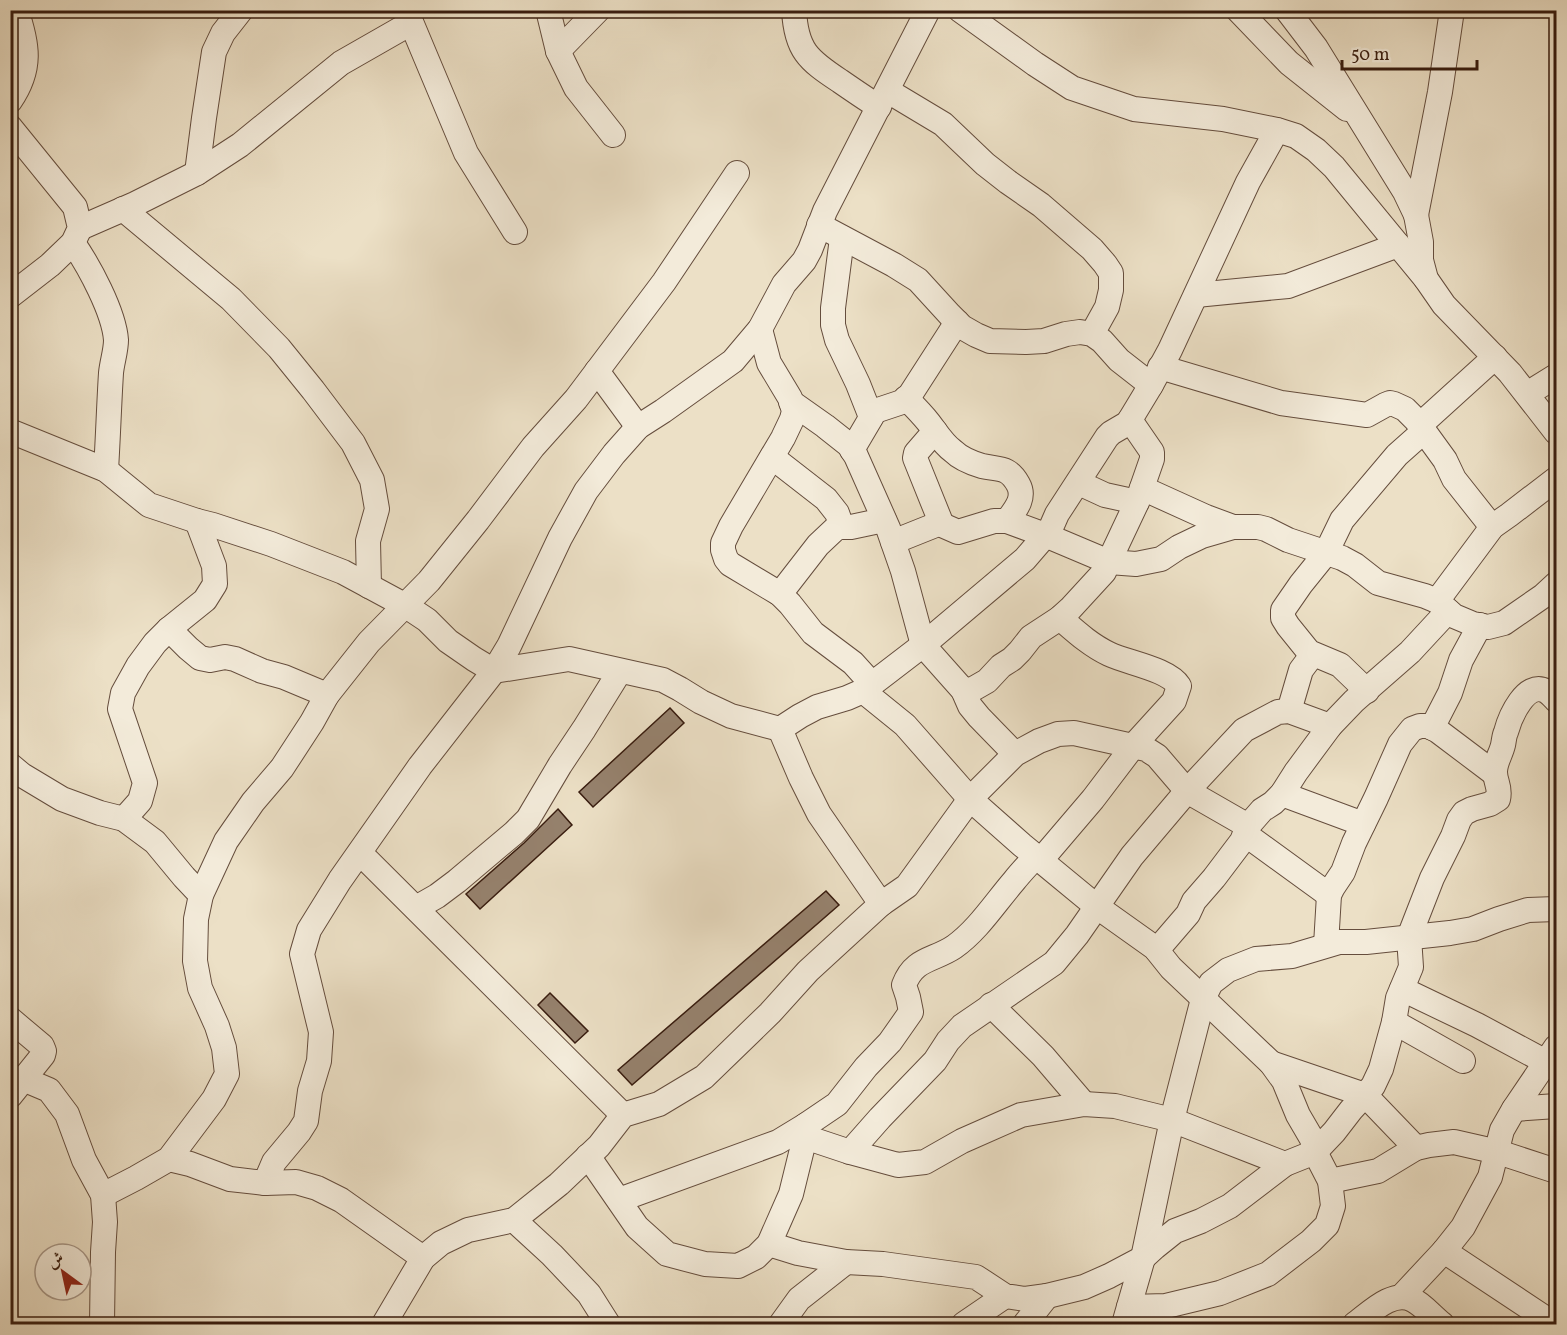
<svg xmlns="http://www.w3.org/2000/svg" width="1567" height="1335" font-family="Vollkorn,Amiri,serif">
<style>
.building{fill:#96826e;stroke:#381c0f;stroke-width:1.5}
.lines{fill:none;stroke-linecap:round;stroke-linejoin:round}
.minor-casing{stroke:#654d3d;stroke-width:26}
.minor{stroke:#f3ebda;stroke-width:24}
</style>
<rect width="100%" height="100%" fill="#ece0c6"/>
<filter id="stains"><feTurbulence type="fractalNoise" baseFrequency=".00333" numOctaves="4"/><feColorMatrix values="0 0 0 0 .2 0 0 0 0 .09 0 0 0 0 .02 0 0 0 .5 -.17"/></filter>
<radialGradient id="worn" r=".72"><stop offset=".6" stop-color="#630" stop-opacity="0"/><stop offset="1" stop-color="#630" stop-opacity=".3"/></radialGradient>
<g class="building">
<polygon points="670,708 684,723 593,807 579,792"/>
<polygon points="558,809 572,825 480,909 466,894 524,843"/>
<polygon points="826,891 839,905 632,1085 618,1070"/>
<polygon points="550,993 588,1031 575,1043 538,1005"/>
</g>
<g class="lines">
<defs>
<g id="minor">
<polyline points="406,10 466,153 515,232"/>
<polyline points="548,10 558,51 576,88 613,135"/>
<path d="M794,10C796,50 808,60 840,81C853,90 866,99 879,107"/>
<polyline points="960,10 1035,64 1072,88 1134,109 1223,119 1277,130 1296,136 1316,150 1334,167 1426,279"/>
<polyline points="1238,10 1289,63 1347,109"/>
<polyline points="1287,10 1316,48 1405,192 1416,215 1421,242 1421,260 1426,279 1444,305 1510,373 1556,432"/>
<polyline points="558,51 598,10"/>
<polyline points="888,91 943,124 985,164 1008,182 1041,205 1092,249 1105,264 1111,273 1111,290 1107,307 1092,334"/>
<path d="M10,101C32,69 28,45 16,10"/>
<polyline points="10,127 75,207 80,228 73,243 50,265 10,296"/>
<polyline points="197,173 204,118 214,52 223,33 241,10"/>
<polyline points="123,209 231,299 279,348 313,390 353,443 372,480 377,509 368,541 369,586"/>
<polyline points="1416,215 1440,92 1452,10"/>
<polyline points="819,225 894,265 918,280 950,315 962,327 976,335 990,341 1026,342 1044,341 1066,334 1080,332 1092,334 1102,341 1119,360 1151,385"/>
<polyline points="80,228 135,204 197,173 240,145 341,63 411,23"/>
<polyline points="842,238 833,308 833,325 837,340 858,384 871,417"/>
<path d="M73,243C89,266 114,312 116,340C116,351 112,362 111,373C109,405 108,438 106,470"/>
<polyline points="1196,295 1288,286 1398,245"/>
<polyline points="760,329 769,363 790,398 794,411 792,419 783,438 731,526 723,543 723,550 726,559 730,564 780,594 790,604 813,633 853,663 872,684"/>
<polyline points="1160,367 1281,403 1367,415 1385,405 1390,403 1394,404 1405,409 1416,420 1445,460 1454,479 1492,527"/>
<polyline points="597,371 638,427"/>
<polyline points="1527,394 1556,376"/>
<path d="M906,398C914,406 922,414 929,423C936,432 943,444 953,451C960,458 972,463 982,466C999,470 1008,466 1018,484C1026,498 1015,510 1007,521"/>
<polyline points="791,402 825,426 849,445 856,456 888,528 903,571 923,645 963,690 970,706 979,717 1015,754"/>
<polyline points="1420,425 1495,357"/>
<polyline points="10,431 106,470 149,505 197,521 213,525 271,544 343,572 406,606 427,620 448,641 474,659 494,671 569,659 663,680 680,689 701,702 731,716 780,729 800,716 817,707 847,698 863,691 923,645 1025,559 1050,530 1057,514 1107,437 1111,433 1128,423 1151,385 1170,350 1248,182 1277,130"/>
<polyline points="935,431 916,453 915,458 942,525"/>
<polyline points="852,450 875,411 902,402 910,395 957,322"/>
<polyline points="772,457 826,499 837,513 842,527"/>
<polyline points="1079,483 1105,495 1137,502"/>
<polyline points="1142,488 1206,517 1233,527 1258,527 1266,529 1288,540 1342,558 1355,565 1378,583 1425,596 1437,601 1454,616 1473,624 1488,627 1504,623 1543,596 1556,584"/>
<polyline points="893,542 938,524 942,525 958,532 994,521 1007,521 1045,535 1109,562 1136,564 1161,559 1179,547 1202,536 1233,527"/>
<polyline points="780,594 818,545 835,529 840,527 851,527 884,520"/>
<polyline points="1437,601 1492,527 1509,515 1556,479"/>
<polyline points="169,629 188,648 200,658 210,660 225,657 235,659 262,671 284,677 327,695"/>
<polyline points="963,690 973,689 987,681 1001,666 1012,659 1020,651 1031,637 1060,618 1070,609 1104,572 1137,502 1152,459 1152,452 1130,420"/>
<polyline points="863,691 905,725 970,799 1022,845 1096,906 1155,948 1171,968 1271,1063 1284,1081 1298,1115 1312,1139 1315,1152 1330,1181 1333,1206 1327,1225 1311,1241 1268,1274 1220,1293 1166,1306 1129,1307"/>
<polyline points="1367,691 1340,665 1309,652 1288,626 1283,618 1283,610 1301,584 1326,553 1342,520 1397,455 1424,431"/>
<polyline points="1289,711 1301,670 1310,658 1309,652"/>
<polyline points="1432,728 1450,693 1461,660 1480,625"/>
<polyline points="780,729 801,778 819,814 881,904"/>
<polyline points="10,765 22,775 62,799 100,813 124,819 155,842 184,877 201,895"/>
<polyline points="1282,794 1363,824"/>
<polyline points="124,819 140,801 145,783 120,709 123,693 138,666 155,643 169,629 205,600 215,584 214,566 197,521"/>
<polyline points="1245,834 1329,895"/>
<polyline points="360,853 623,1115"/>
<path d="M1041,860L1093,799L1134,745L1174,701L1179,686C1168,669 1128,663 1109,654C1090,645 1075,631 1060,618"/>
<polyline points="416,908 437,896 457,881 514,833 528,819 560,765 584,729 620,671"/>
<polyline points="1326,945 1329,895 1333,887 1343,872 1354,843 1376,798 1400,744 1412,729 1420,726 1429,726 1438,731 1495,774"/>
<polyline points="1157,950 1188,914 1194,901 1214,878 1242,841 1248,826 1262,810 1273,803 1282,794 1296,772 1330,726 1354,701 1410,652 1448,611"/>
<polyline points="1402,989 1477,1025 1546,1062"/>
<polyline points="991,1005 1043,1056 1084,1104"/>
<polyline points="10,1019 42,1046 44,1051 43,1055 10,1096"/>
<polyline points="1394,1022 1463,1061"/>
<polyline points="1271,1063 1365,1095 1416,1148"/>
<polyline points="10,1078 23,1079 49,1090 67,1114 84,1160 103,1195 105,1222 103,1252 102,1324"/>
<polyline points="1514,1109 1556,1106"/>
<polyline points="805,1137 850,1152 898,1165 925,1162 962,1141 1021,1115 1084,1104 1115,1106 1172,1120 1285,1164"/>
<polyline points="850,1152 880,1118 935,1061 948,1041 962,1026 1054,963 1077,935 1132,856 1187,791 1244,730 1278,712 1289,711 1330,726"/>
<polyline points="588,1156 637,1227 667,1254 705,1264 738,1266 756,1257 769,1244 791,1194 805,1137 806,1125"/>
<polyline points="169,1159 190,1164 230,1179 265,1183 296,1182 317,1188 341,1200 423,1258"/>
<polyline points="1330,1181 1378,1171 1416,1148 1429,1145 1454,1142 1498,1152 1556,1171"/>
<polyline points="265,1183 274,1162 299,1132 306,1121 310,1091 319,1061 321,1032 302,954 309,930 340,880 420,766 494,671 509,646 560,538 586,491 614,454 638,427 663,411 733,361 760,329 784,284 804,261 810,250 825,211 928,10"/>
<polyline points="103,1195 136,1178 169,1159 214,1099 227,1074 224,1048 217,1026 200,988 195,961 196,919 201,895 226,841 253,802 282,768 312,722 327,695 369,642 429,581 478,520 533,447 576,399 664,282 737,173"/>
<path d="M619,1200L778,1142L806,1125L837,1104L866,1067L890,1042L911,1012L908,997L904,985C914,958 933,961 954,947C978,930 995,903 1014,881C1021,872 1029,864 1036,856"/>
<polyline points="514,1220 552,1255 589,1294 608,1324"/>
<path d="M769,1244L798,1253L846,1262L883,1264L976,1277L1005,1296L1025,1299L1047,1296L1084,1287L1109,1276L1143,1258L1155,1247L1175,1231L1201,1221L1230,1206L1285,1164L1315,1152L1334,1132L1351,1110L1373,1086L1381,1069L1394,1022L1398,998L1411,967L1409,937L1432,878L1453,836L1459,820L1464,813L1472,809L1490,804L1498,799C1501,787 1495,782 1495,772C1495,762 1501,754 1503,745C1504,741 1504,736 1506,732C1510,717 1526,680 1546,691C1550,693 1553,697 1556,700"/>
<polyline points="1444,1251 1554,1324"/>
<polyline points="1402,1296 1444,1251 1463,1227 1490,1177 1502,1130 1514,1109 1556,1047"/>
<polyline points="384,1324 423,1258 441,1243 468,1230 514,1220 559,1184 599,1146 623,1115 659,1104 704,1077 770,1013 808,971 881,904 907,886 970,799 1015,754 1039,741 1058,734 1074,733 1146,749 1157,756 1187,791 1248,826"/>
<polyline points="781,1324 799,1299 846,1262"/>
<polyline points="964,1324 1005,1296"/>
<polyline points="1025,1324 1047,1296"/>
<polyline points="1124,1324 1143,1258 1172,1120 1203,999 1211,983 1228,970 1256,959 1292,956 1339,942 1366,942 1450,933 1473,929 1499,919 1528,910 1556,909"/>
<path d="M1355,1324C1370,1313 1393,1289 1413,1300C1422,1304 1434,1318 1442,1324"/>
</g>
</defs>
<use href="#minor" class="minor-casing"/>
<use href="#minor" class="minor"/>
</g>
<rect width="1567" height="1335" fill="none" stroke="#ece0c6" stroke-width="36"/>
<rect x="12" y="12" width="1543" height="1311" fill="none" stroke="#381c0f" stroke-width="3"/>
<rect x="18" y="18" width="1531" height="1299" fill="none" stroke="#381c0f" stroke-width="1.5"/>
<g transform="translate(63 1272) rotate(327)"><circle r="28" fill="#f3ebda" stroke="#a89889" stroke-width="1.5"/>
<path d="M0-4.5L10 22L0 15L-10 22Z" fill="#8f2418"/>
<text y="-9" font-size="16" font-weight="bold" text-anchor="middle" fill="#381c0f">ش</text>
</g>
<path d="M1342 60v9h135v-9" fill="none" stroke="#381c0f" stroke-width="3"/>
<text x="1351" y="60" font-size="18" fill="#381c0f" stroke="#f3ebda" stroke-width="4.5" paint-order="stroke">50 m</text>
<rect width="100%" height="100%" filter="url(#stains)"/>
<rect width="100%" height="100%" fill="url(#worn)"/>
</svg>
